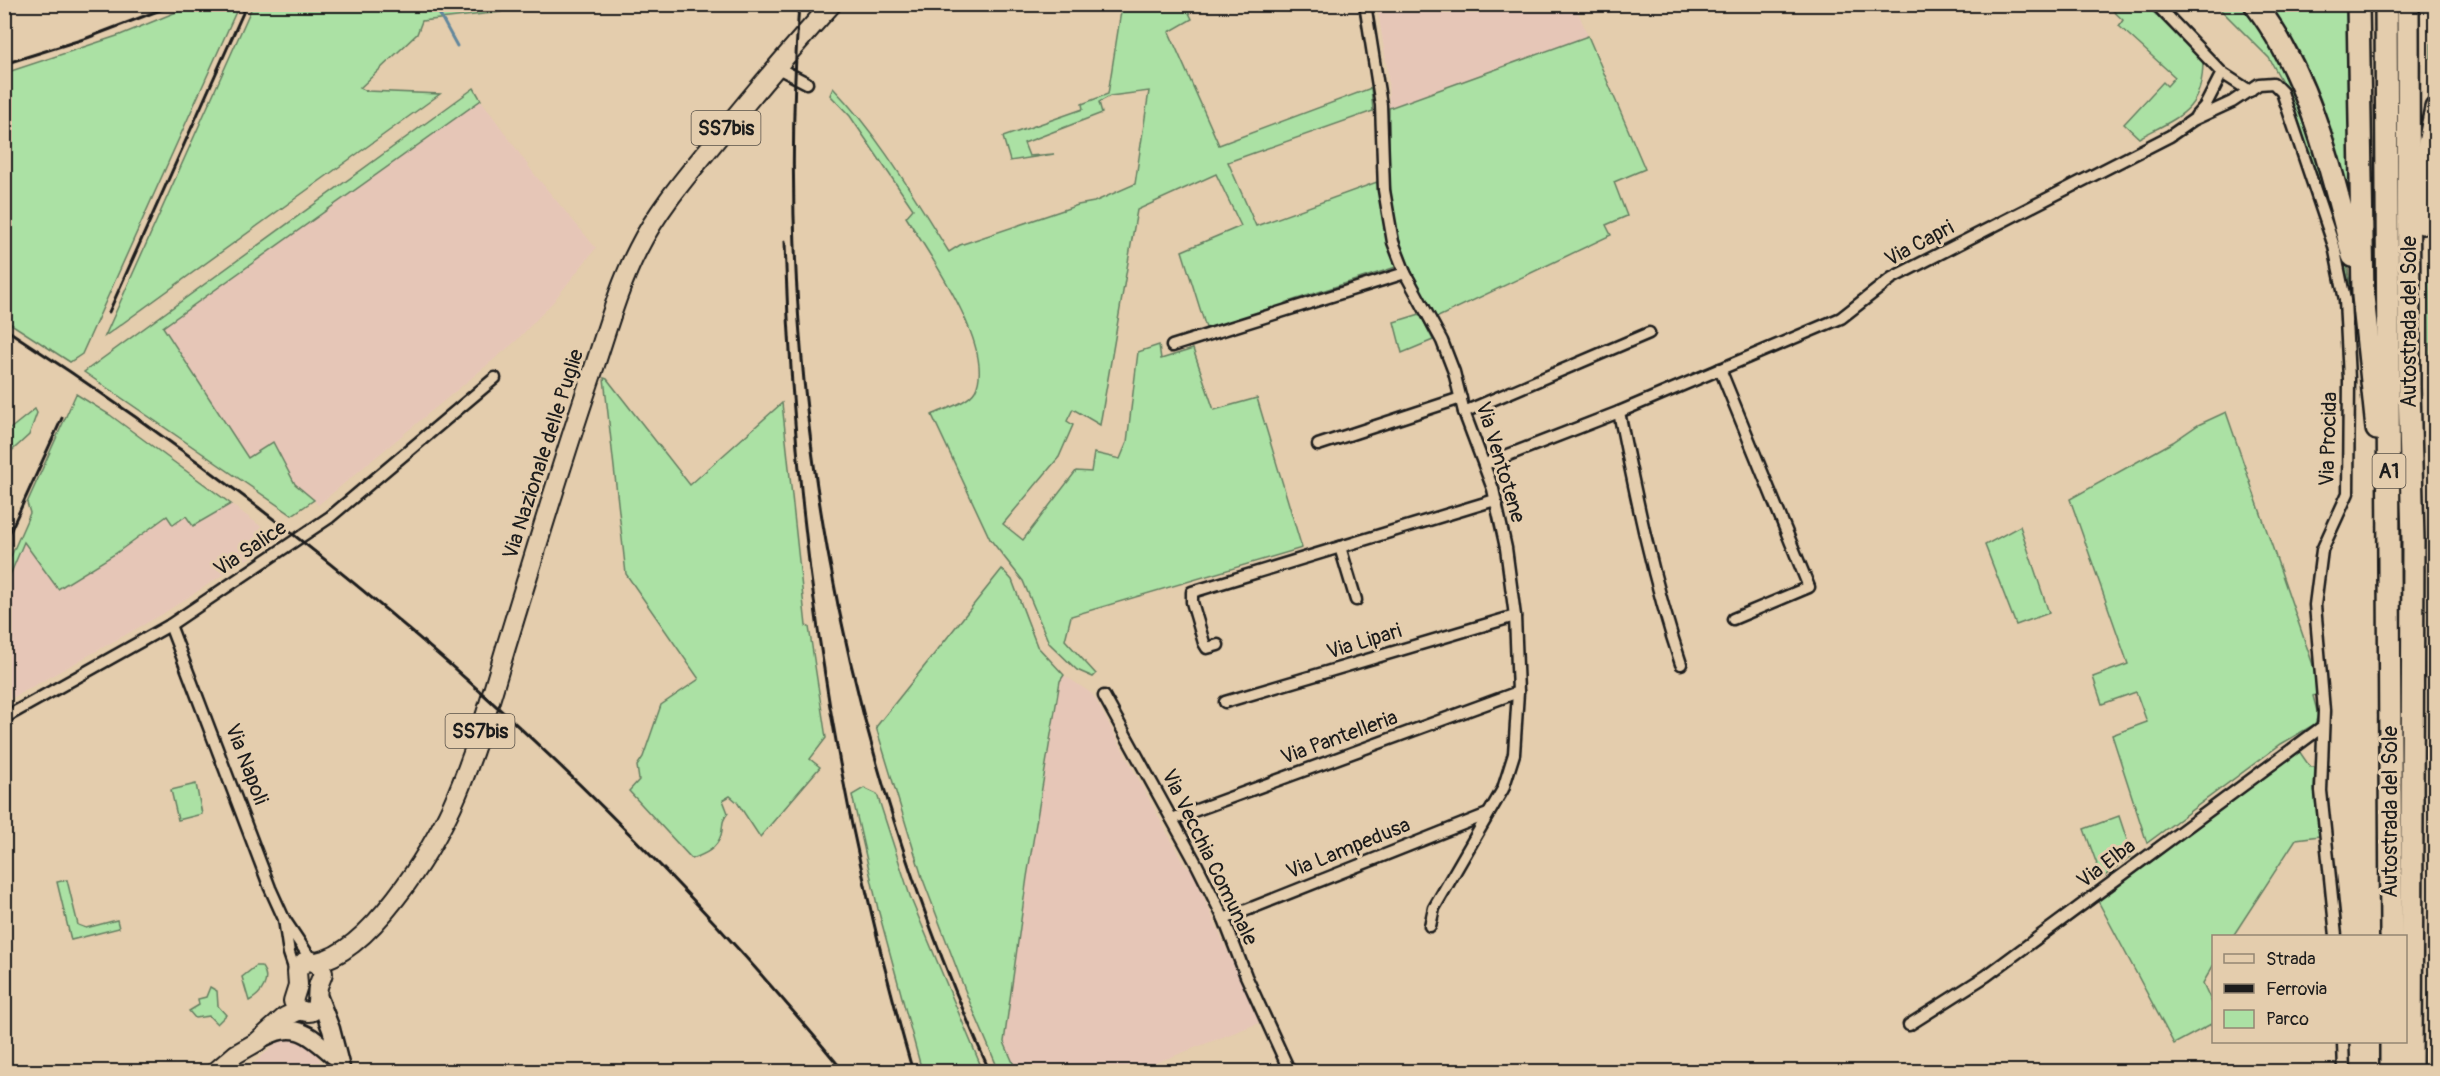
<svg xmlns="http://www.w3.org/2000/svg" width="2440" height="1076" font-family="Pangolin,sans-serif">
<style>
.built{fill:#e6c6b7}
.green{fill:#abe1a4;stroke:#647e60;stroke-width:1.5}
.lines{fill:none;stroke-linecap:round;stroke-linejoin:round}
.stream{stroke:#62879c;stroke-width:3}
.minor-casing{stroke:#1c1c1c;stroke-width:15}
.secondary-casing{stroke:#1c1c1c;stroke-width:21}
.primary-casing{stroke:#1c1c1c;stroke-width:22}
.motorway-casing{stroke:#1c1c1c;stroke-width:26}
.minor{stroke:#e4cdad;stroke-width:10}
.secondary{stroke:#e4cdad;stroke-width:16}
.primary{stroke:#e4cdad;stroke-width:18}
.motorway{stroke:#e4cdad;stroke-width:21}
.rail{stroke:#1c1c1c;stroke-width:3}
.labels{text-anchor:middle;stroke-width:6;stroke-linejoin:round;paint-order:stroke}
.shield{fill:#e4cdad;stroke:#585148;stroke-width:1.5}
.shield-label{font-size:20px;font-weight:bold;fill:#1c1c1c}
.street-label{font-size:21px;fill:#1c1c1c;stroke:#e4cdad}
</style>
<rect width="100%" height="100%" fill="#e4cdad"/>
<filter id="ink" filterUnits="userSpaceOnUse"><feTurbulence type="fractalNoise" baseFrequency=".0167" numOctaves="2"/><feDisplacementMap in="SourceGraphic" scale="12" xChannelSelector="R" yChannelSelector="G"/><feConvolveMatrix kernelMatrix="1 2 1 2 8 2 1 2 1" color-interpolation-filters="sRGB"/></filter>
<g filter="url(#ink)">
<g class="built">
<polygon points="1377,5 1575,5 1588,36 1389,108 1388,74"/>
<polygon points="481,100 535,175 596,248 553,302 515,342 318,505 312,497 295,484 273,442 248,458 163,327"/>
<polygon points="231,504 278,539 161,615 5,702 5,587 24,541 58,589 115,554 168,516 186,516 193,526"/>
<polygon points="1064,675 1091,693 1095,698 1185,866 1191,868 1259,1023 1135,1071 1017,1071 1004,1042 1027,877 1060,681"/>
<polygon points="281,1038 292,1038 304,1043 316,1053 326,1071 245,1072"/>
</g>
<g class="green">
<polygon points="196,4 239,5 82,354 70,362 5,320 5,73 120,35"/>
<polygon points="253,5 508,5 501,12 422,21 417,34 360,88 367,91 440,94 105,336"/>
<path d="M1122,5H1185L1192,19L1169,32L1219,145L1371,88L1373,111L1228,162L1256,226L1377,182L1385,231L1396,267L1285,303L1280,308L1235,324L1206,328L1182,251L1241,226L1216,174L1137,210L1100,425L1073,409L1067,421L1073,425L1059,457L1003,524L1023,540L1076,471L1091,472L1094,453L1120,459L1127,442L1138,352L1159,345L1161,359L1193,349L1214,410L1257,398L1302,548L1071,616L1065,640L1096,674L1093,677L1077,670L1049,643L1023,581L990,539L932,415C944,409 968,403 975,391C997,350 928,252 906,217L913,209L850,116L830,95L833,88C880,137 913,195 949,252L960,245L1078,205L1094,202L1135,184L1149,91L1110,96L1099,102L1102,113L1024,143L1029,156L1054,154L1010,161L1003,137L1083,109L1082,104L1108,94Z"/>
<path d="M2107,5H2146L2203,61C2203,112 2178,117 2139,138L2124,124L2163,82L2167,86L2175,77L2119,26L2123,20Z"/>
<polygon points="2216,5 2248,5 2292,76 2342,228 2354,311 2352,311 2348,279 2339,245 2286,89 2269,58"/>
<polygon points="2261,5 2352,5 2355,209 2346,211"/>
<polygon points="2435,5 2436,5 2435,83 2431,82 2431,10 2435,10"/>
<path d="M1588,36L1645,169L1614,182L1627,216L1606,225L1611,235L1436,318C1423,294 1407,269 1400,242C1387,199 1389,153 1389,108Z"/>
<polygon points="474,88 481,100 163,327 248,458 273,442 295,484 314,500 292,515 84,372"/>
<polygon points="2435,141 2436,141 2436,458 2430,400 2428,248"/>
<polygon points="1420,314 1433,340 1402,353 1394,322"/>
<path d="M604,378L607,379L690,485L782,403L806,626L809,627L826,738L810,759L820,767L760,837L737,802L730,796L723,800L728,813C720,823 724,825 721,835C717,849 705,854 692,859L629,791L639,780L637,766L643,757L661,705L699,679L626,574Z"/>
<polygon points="76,394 110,415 231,504 193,526 186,516 173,525 167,516 115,554 58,589 24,542 5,587 5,570 30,513 27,503"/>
<polygon points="35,409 37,413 29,435 5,457 5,433"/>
<polygon points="2226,412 2313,665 2319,693 2313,696 2318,715 2315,724 2281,744 2147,843 2112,735 2147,722 2136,692 2102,704 2093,677 2128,664 2070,499 2173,442 2198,425"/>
<polygon points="2020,526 2049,613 2016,625 1985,545"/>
<polygon points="1002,569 1012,580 1037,646 1064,675 1060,681 1027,877 1004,1042 1017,1072 999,1071 968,998 922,877 876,727"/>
<polygon points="2299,751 2310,767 2315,767 2314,787 2319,836 2296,839 2233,936 2214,936 2213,966 2203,983 2213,1005 2213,1023 2174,1044 2098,901"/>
<polygon points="196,784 202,814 178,820 171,790"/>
<polygon points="864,788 877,794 911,899 983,1071 922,1071 878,909 852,795"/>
<polygon points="2119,816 2132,855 2102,878 2084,829"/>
<polygon points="67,880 78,925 86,928 117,920 119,928 71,940 57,882"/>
<path d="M256,966H261C272,979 262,994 249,1001L242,977Z"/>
<polygon points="210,987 217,991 218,1006 226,1015 217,1024 209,1016 195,1018 189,1011 199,1005 198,999 206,997"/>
</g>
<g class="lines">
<polyline class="stream" points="434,4 457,46"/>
<defs>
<g id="minor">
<polyline points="1365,4 1381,105 1384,190 1393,242 1405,273 1442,341 1454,372 1464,412 1493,489 1506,548 1515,616 1518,692 1514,754 1503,789 1434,908 1430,926"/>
<polyline points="2156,4 2222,73 2250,91"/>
<polyline points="776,67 807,83"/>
<polyline points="2196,116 2205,106 2222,73"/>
<polyline points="1172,346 1405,273"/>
<polyline points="1720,369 1809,587 1733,619"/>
<polyline points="1464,412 1649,333"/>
<path d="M1619,412C1636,497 1653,581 1681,664"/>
<polyline points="1318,445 1461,398"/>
<polyline points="1485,464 1619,412 1841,318 1892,278 2170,136 2193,120 2232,102 2259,84 2273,83 2282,92 2334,246 2345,300 2349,379 2348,493 2322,550 2315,605 2324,711 2321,791 2336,936"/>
<polyline points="1340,547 1356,600"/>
<polyline points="170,625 270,888 284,919 312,961"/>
<polyline points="1218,645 1207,648 1204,643 1192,602 1192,592 1495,500"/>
<polyline points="1104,696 1197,865 1224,919 1246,976 1290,1072"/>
<polyline points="1225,702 1515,616"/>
<polyline points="4,718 170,625 330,517 495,378"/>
<polyline points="1172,819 1518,692"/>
<polyline points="284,919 289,953 296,974"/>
<polyline points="1224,919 1488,814"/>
<polyline points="1909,1025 1986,976 2322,727"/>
<polyline points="2343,1042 2344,1072"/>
</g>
<g id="secondary">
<polyline points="319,998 331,1029 342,1072"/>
<path d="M265,1037C296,1020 311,1036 334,1056"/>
</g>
<g id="primary">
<path d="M312,961L319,965L323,973C322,978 319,982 318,987C316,997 321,1016 303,1011C297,1010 295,1006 293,1001L298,985L297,971L304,962Z"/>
<path d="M316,962C369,953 431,852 452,806C475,755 490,701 506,647C535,553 563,458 595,365C608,326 619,286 638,249C657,211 685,178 712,145C751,97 790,50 832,4"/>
<polyline points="215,1072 236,1054 257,1042 285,1017 300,1010"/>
</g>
<g id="motorway">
<path d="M2255,4C2311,78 2331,169 2353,256"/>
<polyline points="2358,4 2363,296 2377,429"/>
<polyline points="2386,4 2391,936"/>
<polyline points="2408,4 2409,387 2413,540 2411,1072"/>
<polyline points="2422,223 2425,164 2436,108"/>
<polyline points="2391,1042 2391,1072"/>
</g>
</defs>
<use href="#minor" class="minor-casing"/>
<use href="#secondary" class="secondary-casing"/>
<use href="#primary" class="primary-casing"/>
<use href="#motorway" class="motorway-casing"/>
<use href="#minor" class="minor"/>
<use href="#secondary" class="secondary"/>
<use href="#primary" class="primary"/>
<use href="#motorway" class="motorway"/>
<g class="rail">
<path d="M799,4C773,374 837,733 990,1072"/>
<polyline points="4,64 87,38 176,4"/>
<path d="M785,241C793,524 834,799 913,1072"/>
<polyline points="109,312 247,4"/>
<path d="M4,328C320,533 605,780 844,1072"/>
<polyline points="4,545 62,418"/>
</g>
</g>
</g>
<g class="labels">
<g class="shield">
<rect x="691.5" y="111" width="69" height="34" rx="4.5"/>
<rect x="2372.5" y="454" width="33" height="34" rx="4.5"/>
<rect x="445.5" y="714" width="69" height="34" rx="4.5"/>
</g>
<g class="shield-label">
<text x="726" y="135">SS7bis</text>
<text x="2389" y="478">A1</text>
<text x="480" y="738">SS7bis</text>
</g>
<g class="street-label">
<text transform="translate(1919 243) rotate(-28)" y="7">Via Capri</text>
<text transform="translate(2409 322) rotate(-90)" y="7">Autostrada del Sole</text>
<text transform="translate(2328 439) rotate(-88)" y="7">Via Procida</text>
<text transform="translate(543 454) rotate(-72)" y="7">Via Nazionale delle Puglie</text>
<text transform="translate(1501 462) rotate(73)" y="7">Via Ventotene</text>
<text transform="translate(250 548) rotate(-34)" y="7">Via Salice</text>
<text transform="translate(1364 641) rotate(-17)" y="7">Via Lipari</text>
<text transform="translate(1339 737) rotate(-20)" y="7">Via Pantelleria</text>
<text transform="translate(247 764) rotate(69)" y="7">Via Napoli</text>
<text transform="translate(2390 812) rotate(-90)" y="7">Autostrada del Sole</text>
<text transform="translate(1348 848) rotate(-22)" y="7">Via Lampedusa</text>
<text transform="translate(1210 857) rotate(64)" y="7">Via Vecchia Comunale</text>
<text transform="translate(2106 863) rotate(-37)" y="7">Via Elba</text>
</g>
</g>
<rect width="2440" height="1076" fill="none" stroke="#e4cdad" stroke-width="24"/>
<rect x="12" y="12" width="2416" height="1052" fill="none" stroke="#1c1c1c" stroke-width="2" filter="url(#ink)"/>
<rect x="2212" y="935" width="195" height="108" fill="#e4cdad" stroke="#948673" stroke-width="1.5"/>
<rect x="2224" y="954" width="30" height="9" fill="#e4cdad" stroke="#948673" stroke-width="1.5"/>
<text x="2266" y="965" font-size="18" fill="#1c1c1c">Strada</text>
<rect x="2224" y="984" width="30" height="9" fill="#1c1c1c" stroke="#948673" stroke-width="1.5"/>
<text x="2266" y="995" font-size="18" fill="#1c1c1c">Ferrovia</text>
<rect x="2224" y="1010" width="30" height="18" fill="#abe1a4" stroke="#948673" stroke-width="1.5"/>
<text x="2266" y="1025" font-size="18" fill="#1c1c1c">Parco</text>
</svg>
